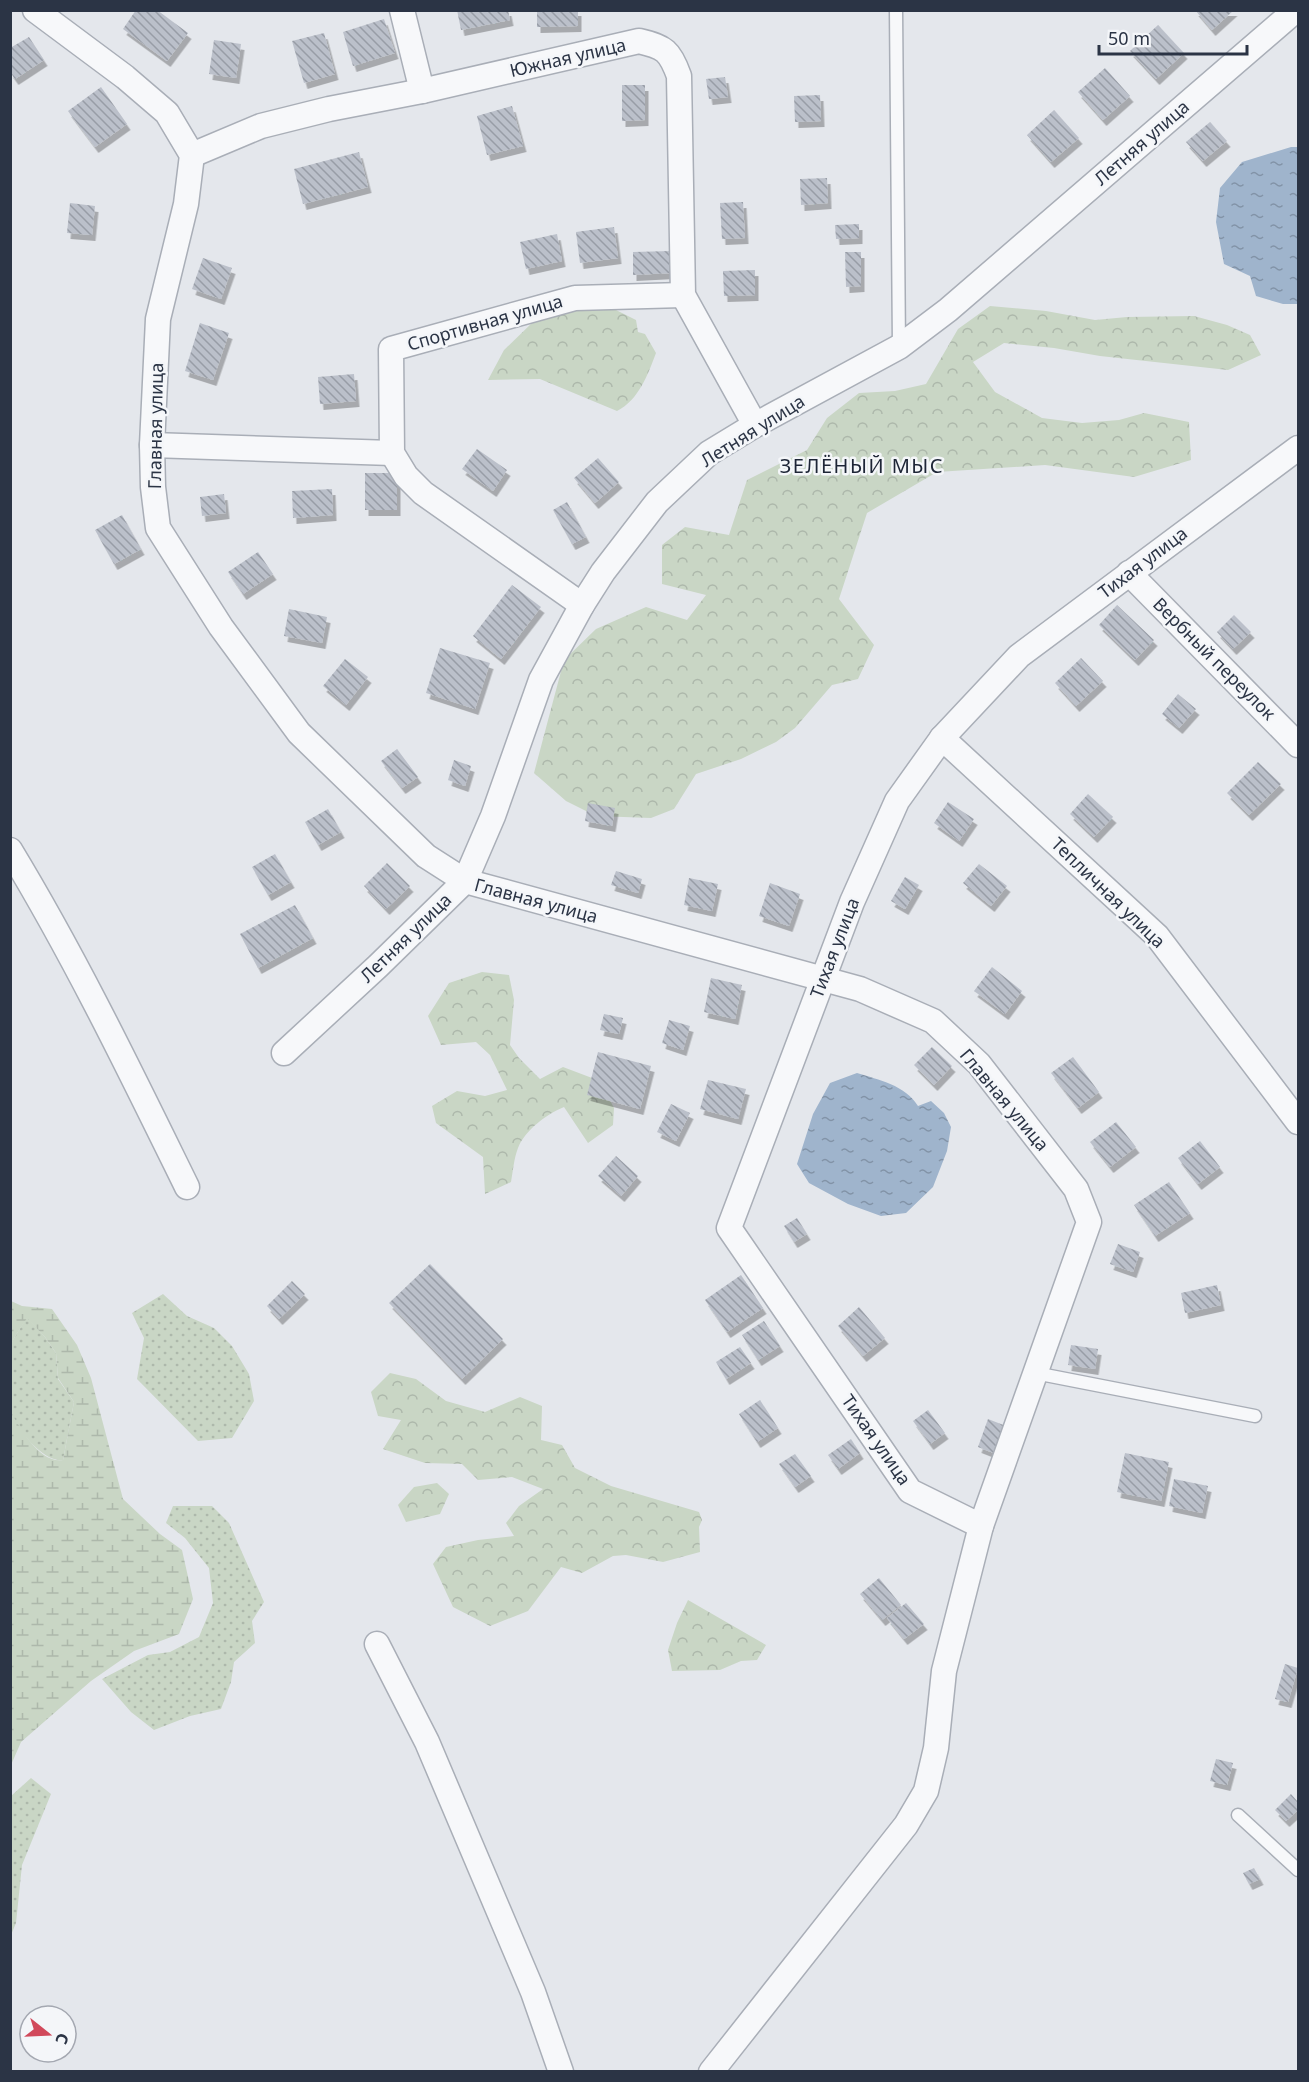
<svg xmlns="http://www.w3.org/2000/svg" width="1309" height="2082" font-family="'Noto Sans',sans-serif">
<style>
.grass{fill:url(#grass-dots)}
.forest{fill:url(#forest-crowns)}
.wetland{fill:url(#wetland-marsh)}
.water{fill:url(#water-ripples)}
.building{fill:url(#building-back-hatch);filter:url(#shadow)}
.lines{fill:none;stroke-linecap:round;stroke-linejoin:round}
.service-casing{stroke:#a9aeb7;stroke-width:15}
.minor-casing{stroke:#a9aeb7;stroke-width:27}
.service{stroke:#f7f8fa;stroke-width:12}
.minor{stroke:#f7f8fa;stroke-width:24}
.labels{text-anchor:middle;stroke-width:5;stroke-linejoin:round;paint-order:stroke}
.street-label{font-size:18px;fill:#2b3445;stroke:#f4f6f9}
.neighbourhood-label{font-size:20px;letter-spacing:1.5px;fill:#1d2536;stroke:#f4f6f9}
</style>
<defs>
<pattern id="grass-dots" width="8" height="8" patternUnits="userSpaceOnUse" patternTransform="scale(1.5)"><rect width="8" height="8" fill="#c9d6c5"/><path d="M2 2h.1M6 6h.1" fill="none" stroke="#adb8ab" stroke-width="1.8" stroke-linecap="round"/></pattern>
<pattern id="forest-crowns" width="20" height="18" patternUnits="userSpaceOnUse" patternTransform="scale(1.5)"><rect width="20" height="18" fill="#c9d6c5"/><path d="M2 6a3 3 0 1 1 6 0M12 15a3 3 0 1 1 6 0" fill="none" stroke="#adb8ab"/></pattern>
<pattern id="wetland-marsh" width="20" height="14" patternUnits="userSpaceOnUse" patternTransform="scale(1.5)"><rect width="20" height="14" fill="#c9d6c5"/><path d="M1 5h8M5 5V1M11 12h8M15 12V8" fill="none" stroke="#adb8ab"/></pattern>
<pattern id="water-ripples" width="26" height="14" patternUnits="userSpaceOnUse" patternTransform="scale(1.5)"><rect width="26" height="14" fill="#9fb4cc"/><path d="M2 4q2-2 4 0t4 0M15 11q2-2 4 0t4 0" fill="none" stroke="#8293a7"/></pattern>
<pattern id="building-back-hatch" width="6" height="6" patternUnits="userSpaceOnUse" patternTransform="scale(1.5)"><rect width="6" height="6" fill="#bbc0ca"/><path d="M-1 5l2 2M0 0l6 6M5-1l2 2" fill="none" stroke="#989da6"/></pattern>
<filter id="shadow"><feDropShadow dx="3.5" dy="6" stdDeviation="0" flood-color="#0004"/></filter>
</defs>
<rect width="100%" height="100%" fill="#e4e7ec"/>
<g class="grass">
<polygon points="163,1294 187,1316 214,1328 232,1346 249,1374 254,1401 232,1438 198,1441 137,1379 144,1338 132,1313"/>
<path d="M27,1317L45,1337L56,1353L58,1379L74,1402L63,1460C44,1463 16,1429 11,1412C7,1402 11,1361 10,1347L14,1338Z"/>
<polygon points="173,1506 212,1506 229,1523 264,1602 252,1621 255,1643 234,1662 231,1682 221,1709 190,1716 154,1730 131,1712 102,1679 148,1655 170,1652 199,1637 213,1603 209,1568 185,1538 166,1523"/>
<polygon points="31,1778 51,1794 22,1865 16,1923 11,1935 11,1796"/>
</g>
<g class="forest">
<polygon points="990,306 1046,311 1095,320 1127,317 1194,316 1227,325 1250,335 1261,355 1228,370 1100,356 1054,348 1004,343 973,362 995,392 1042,418 1082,423 1119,420 1144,413 1189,422 1191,460 1134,477 1045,465 937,472 867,513 839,599 874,645 858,679 832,685 795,728 776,742 741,759 696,774 674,809 651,818 596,816 566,801 534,773 564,660 596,629 646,607 687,620 706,595 662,584 662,545 685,527 729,535 747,480 807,450 827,418 859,393 895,391 926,384 958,329"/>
<path d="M561,308L614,309L636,320L638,332L645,334L656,353C648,374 639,400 617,411L540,379L488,380L504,350L534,321Z"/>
<path d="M482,972L509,975L514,1000L510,1045L519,1058L540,1079L563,1067L600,1081L614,1108L613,1125L588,1143L564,1107C547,1114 525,1130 518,1148C514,1158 513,1171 511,1182L485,1194L483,1157L436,1123L432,1106L457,1091L485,1096L507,1090L490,1055L476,1042L441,1045L428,1016L449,983Z"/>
<polygon points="390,1373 416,1379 446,1401 485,1412 520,1397 542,1406 541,1440 562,1445 575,1468 611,1486 699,1512 702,1520 699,1527 700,1552 663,1562 626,1555 613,1556 582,1573 561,1567 528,1611 490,1626 453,1607 433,1564 446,1547 478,1540 514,1536 506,1523 519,1506 543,1489 512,1477 478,1480 462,1464 425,1463 383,1449 401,1420 378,1416 371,1392"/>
<polygon points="437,1483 449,1494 440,1514 406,1522 398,1505 414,1487"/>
<polygon points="688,1600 766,1645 757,1660 741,1661 720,1670 672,1671 668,1650 677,1623"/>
</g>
<path class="wetland" d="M11,1301L22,1306L52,1309L77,1345L91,1378L123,1499L160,1534L182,1550L193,1599L179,1634L134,1651L91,1681L21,1742L11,1765V1412C20,1428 40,1464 63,1460L74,1402L58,1378L56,1353L45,1337L27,1318L14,1338L11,1347Z"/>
<g class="water">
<polygon points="1291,147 1298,147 1298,304 1283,304 1256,296 1250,276 1224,264 1216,222 1220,188 1242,162"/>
<path d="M857,1073C879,1080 905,1085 918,1106L931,1101L944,1113L951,1127L947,1151L933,1187L906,1213L881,1216L848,1204L809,1183L797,1164L813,1114L830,1083Z"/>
</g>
<g class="building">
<polygon points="136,10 157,10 188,33 167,61 123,29"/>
<polygon points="457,10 508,10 510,20 461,30"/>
<polygon points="537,10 578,10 578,26 537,27"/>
<polygon points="1195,10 1234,10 1212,30"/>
<polygon points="384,19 395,53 353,66 343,32"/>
<polygon points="1158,25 1184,53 1156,79 1130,51"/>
<polygon points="324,33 335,74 304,83 292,41"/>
<polygon points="29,37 44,60 15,79 10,72 10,48"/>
<polygon points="214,40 241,44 236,78 209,74"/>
<polygon points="1105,68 1130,96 1103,120 1078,92"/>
<polygon points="725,77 728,97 709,99 706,79"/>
<polygon points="622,85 645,85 645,120 622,121"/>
<polygon points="101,87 127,124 95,147 68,111"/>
<polygon points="820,95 821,121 795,122 794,96"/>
<polygon points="512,106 523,146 487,155 477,116"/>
<polygon points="1054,110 1079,138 1051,162 1027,135"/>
<polygon points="1210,122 1227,141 1203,161 1186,142"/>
<polygon points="359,152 368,187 303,204 294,169"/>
<polygon points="827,178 828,203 801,205 800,179"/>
<polygon points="743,202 745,238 722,239 720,203"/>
<polygon points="70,203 95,206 92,235 67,233"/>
<polygon points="859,224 859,238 836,239 835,225"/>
<polygon points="614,227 618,258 580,263 576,232"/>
<polygon points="557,234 562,261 526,269 520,242"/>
<polygon points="671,251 671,273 633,275 633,252"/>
<polygon points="845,252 861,252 861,286 846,287"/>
<polygon points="203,258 232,268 221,299 192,289"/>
<polygon points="755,270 755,295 724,296 723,271"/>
<polygon points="200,323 229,333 213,380 185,371"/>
<polygon points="354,374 356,401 320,404 318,377"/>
<polygon points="477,449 507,470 493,491 462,469"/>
<polygon points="598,458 619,482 595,503 574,478"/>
<rect x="365" y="473" width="32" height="37"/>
<polygon points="332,489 333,515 293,518 292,491"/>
<polygon points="224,494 226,513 202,516 200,497"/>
<polygon points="567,502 586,537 572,544 553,510"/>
<polygon points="122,515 141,549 114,564 95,530"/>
<polygon points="258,552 273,574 243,594 228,572"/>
<polygon points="512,585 541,607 501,659 473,636"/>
<polygon points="1117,605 1154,640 1135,660 1099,625"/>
<polygon points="289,609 327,617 322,643 284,636"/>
<polygon points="1234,615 1251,632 1233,649 1217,632"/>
<polygon points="440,648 490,663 475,709 426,693"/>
<polygon points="1081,658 1103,681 1076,706 1055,683"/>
<polygon points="345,659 368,677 346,705 323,686"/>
<polygon points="1178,694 1196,709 1179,728 1162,714"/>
<polygon points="397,749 418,777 402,788 381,761"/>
<polygon points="454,760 471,766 465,786 448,780"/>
<polygon points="1258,762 1281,784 1249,815 1227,793"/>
<polygon points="1088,794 1113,817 1094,837 1070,814"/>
<polygon points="948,802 974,819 959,841 934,823"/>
<polygon points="588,803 615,808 612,826 585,821"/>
<polygon points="328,809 341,832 318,845 305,822"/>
<polygon points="275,854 291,882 268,895 252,867"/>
<polygon points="387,863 410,886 386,909 364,886"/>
<polygon points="979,864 1007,886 991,906 963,883"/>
<polygon points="616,871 642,879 638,893 611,885"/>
<polygon points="905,877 919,885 905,909 891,901"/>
<polygon points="689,878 718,884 712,911 684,905"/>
<polygon points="770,883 800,894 789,926 759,916"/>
<polygon points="295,905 313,938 258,968 240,934"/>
<polygon points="992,967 1022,991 1005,1014 974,991"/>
<polygon points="711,978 742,985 735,1019 704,1012"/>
<polygon points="604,1014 623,1018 619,1034 600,1030"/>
<polygon points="669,1020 690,1026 683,1050 662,1043"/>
<polygon points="932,1047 952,1066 934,1085 914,1065"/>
<polygon points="598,1052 651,1066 640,1109 587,1095"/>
<polygon points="1073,1057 1099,1092 1078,1108 1051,1073"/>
<polygon points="708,1080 746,1089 738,1119 700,1109"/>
<polygon points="671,1104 690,1113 676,1141 657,1132"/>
<polygon points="1116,1122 1136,1147 1110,1167 1090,1142"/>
<polygon points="1200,1141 1220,1167 1198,1184 1178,1158"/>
<polygon points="616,1156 638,1176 621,1196 598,1176"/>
<polygon points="1169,1182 1190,1213 1155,1236 1134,1205"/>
<polygon points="797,1218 807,1234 794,1242 784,1226"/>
<polygon points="1118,1244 1140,1252 1133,1272 1110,1264"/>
<polygon points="430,1264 503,1339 462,1379 389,1303"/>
<polygon points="741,1275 763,1308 727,1332 705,1300"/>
<polygon points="292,1281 305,1294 279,1319 267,1306"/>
<polygon points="1217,1285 1221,1305 1185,1313 1181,1293"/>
<polygon points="859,1307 885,1338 863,1356 838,1326"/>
<polygon points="764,1321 780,1346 758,1360 742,1335"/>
<polygon points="1071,1345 1098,1349 1095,1369 1068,1365"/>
<polygon points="740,1347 751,1363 726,1379 716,1362"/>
<polygon points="760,1400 778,1428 757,1442 739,1414"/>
<polygon points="928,1410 945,1433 930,1444 913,1421"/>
<polygon points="988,1419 1006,1426 996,1454 978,1447"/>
<polygon points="851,1439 860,1453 838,1469 828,1455"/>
<polygon points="1125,1453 1169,1462 1161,1501 1117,1492"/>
<polygon points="795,1454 811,1476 795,1487 779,1464"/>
<polygon points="1174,1479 1208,1486 1202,1513 1169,1506"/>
<polygon points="879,1578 901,1605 882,1620 860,1594"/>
<polygon points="906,1603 924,1624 904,1639 887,1618"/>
<polygon points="1285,1664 1298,1668 1288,1702 1275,1699"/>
<polygon points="1216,1759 1233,1763 1227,1785 1210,1781"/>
<polygon points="1291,1794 1298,1802 1298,1810 1286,1821 1275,1810"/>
<polygon points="1254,1868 1260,1879 1249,1884 1243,1873"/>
</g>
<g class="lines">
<defs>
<g id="service">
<polyline points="896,10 899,347"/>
<polyline points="1035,1373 1255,1416"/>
<polyline points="1238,1815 1298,1870"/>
</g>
<g id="minor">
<polyline points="35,10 125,77 167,113 192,155 186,204 158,319 152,445 153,487 158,528 221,627 299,733 426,856 465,881 860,989 933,1021 979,1064 1076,1189 1089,1222 981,1526 944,1671 936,1748 926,1791 906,1825 711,2072"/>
<polyline points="402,10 422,91"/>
<path d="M192,155L261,126L329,109L422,91L639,41C665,47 670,51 679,76L683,295L755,425"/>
<polyline points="152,445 392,453"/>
<polyline points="1129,573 1298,745"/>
<polyline points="582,605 423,493 406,476 392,453 391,349 575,298 683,295"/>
<polyline points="942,738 1157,936 1298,1122"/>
<path d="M10,850C76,959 131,1073 187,1187"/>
<polyline points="284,1053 378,966 465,881 493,816 541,680 582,605 603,572 657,502 709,453 755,425 899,347 948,310 1296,10"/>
<polyline points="981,1526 910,1491 729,1228 852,902 897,801 942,738 1019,656 1298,448"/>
<polyline points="377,1644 427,1742 533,1992 561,2072"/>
</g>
</defs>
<use href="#service" class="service-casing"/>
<use href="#minor" class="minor-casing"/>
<use href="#service" class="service"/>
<use href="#minor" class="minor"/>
</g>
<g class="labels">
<g class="street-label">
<text transform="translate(568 58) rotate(-13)" y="6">Южная улица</text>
<text transform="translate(1142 143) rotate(-41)" y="6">Летняя улица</text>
<text transform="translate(485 323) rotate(-16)" y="6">Спортивная улица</text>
<text transform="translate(156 426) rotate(-89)" y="6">Главная улица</text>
<text transform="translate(753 431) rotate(-32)" y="6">Летняя улица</text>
<text transform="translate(1143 563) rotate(-37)" y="6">Тихая улица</text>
<text transform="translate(1214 659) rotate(45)" y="6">Вербный переулок</text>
<text transform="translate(1108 893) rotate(44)" y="6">Тепличная улица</text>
<text transform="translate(536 901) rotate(15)" y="6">Главная улица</text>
<text transform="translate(406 938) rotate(-44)" y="6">Летняя улица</text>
<text transform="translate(835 948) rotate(-69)" y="6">Тихая улица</text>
<text transform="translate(1004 1100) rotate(50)" y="6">Главная улица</text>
<text transform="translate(876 1440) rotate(55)" y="6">Тихая улица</text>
</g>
<g class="neighbourhood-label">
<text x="862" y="473">ЗЕЛЁНЫЙ МЫС</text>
</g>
</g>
<rect width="1309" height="2082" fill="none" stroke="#2b3445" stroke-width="24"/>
<g transform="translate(48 2034) rotate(108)"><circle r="28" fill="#f4f6f9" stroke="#a4a8b1" stroke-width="1.5"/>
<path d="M0-4.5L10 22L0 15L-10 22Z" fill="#d1495b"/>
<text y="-9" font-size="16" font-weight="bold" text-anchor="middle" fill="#2b3445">С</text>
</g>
<path d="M1099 45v9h148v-9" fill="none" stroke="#2b3445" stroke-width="3"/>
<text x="1108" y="45" font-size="18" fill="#2b3445" stroke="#f4f6f9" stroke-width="4.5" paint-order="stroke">50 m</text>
</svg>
